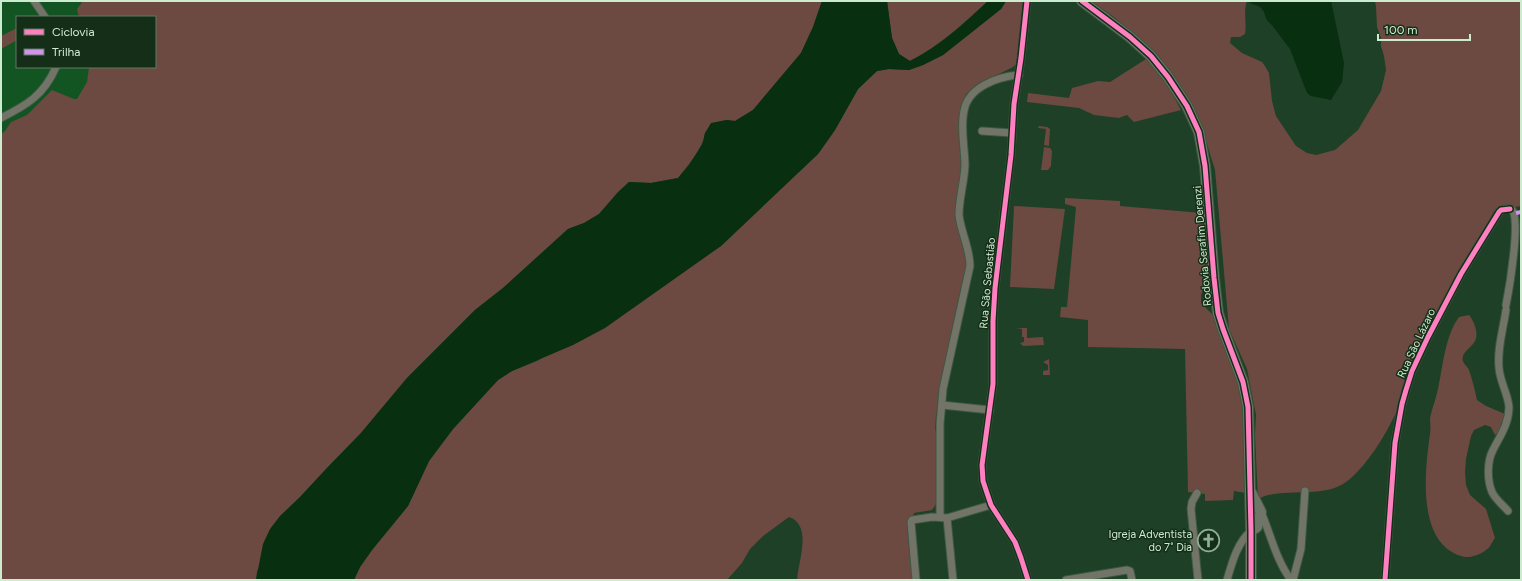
<svg xmlns="http://www.w3.org/2000/svg" width="1522" height="581" font-family="Figtree,sans-serif">
<style>
.built{fill:#125522}
.green{fill:#6c4941}
.water{fill:#072f10}
.lines{fill:none;stroke-linecap:round;stroke-linejoin:round}
.minor-casing{stroke:#3c5943;stroke-width:9}
.secondary-casing{stroke:#3c5943;stroke-width:12}
.minor{stroke:#737468;stroke-width:7}
.secondary{stroke:#707667;stroke-width:10}
.quiet{stroke:#d193ec;stroke-width:4;stroke-dasharray:8 4;stroke-linecap:butt}
.cycleway-casing{stroke:#152e18;stroke-width:8}
.cycleway{stroke:#ff80c0;stroke-width:5}
.labels{text-anchor:middle;stroke-width:3;stroke-linejoin:round;paint-order:stroke}
.street-label{font-size:11px;fill:#cdebcf;stroke:#152e18}
.poi-label{font-size:11px;fill:#cdebcf;stroke:#152e18;text-anchor:end}
</style>
<rect width="100%" height="100%" fill="#1d4026"/>
<polygon class="built" points="1,1 118,1 112,17 17,17 17,67 115,67 112,92 1,148"/>
<g class="green">
<path d="M83,1H822L813,27L801,53L753,110L735,121L726,120L705,133C702,150 689,164 678,178L651,183L629,182L599,214L584,223L568,229L503,288L475,310L407,378L361,433L327,468L301,496L257,571L256,580H1V134L5,131L11,122L27,115L52,90L74,99H77L87,82L89,67H155V17H79L77,9Z"/>
<path d="M887,1H988C964,23 939,46 910,61L899,54L892,38Z"/>
<path d="M1006,1H1024L1020,60L1013,67L979,84L966,94L960,133L962,172L957,207L967,262L952,337L941,379L940,393L936,416L935,428L939,449L937,503L932,510L914,513L911,523L915,580H797C798,562 813,525 789,517L763,536L750,549L742,563L727,580H354L360,567L372,550L408,506L429,461L453,429L498,380L512,371L537,361L721,246L818,154L835,130L858,89L877,71L889,69L909,70L923,65L943,55L1001,9Z"/>
<path d="M1091,1H1247C1243,11 1247,23 1245,34L1240,37H1231L1230,43L1242,53L1262,62L1265,66L1269,73L1272,101L1276,116L1296,146L1307,153L1316,155L1335,150L1358,130L1381,91L1386,70L1384,56L1381,46V38L1377,27L1376,7L1375,1H1521V206L1494,211C1465,267 1437,324 1409,381C1404,392 1400,404 1395,415C1384,437 1369,462 1350,479C1329,497 1301,490 1275,494C1269,495 1263,495 1258,500L1255,435L1256,415L1247,369L1229,329L1215,170L1202,128L1188,98L1176,79L1156,53L1114,17Z"/>
<polygon points="17,28 17,40 1,49 1,36"/>
<path d="M1146,59C1162,75 1171,91 1181,110L1134,122L1127,115L1119,118L1094,115L1079,108L1027,102L1028,93L1069,98L1072,88L1098,81L1110,82Z"/>
<polygon points="1039,126 1047,127 1050,129 1049,146 1044,145 1046,129 1038,128"/>
<polygon points="1044,147 1050,148 1052,151 1051,166 1048,170 1041,170"/>
<polygon points="1065,198 1120,201 1120,206 1202,213 1208,274 1201,295 1201,303 1215,317 1240,384 1246,411 1246,493 1234,491 1233,500 1205,501 1205,494 1188,492 1185,349 1088,347 1088,320 1060,317 1061,307 1067,307 1076,207 1065,204"/>
<polygon points="1014,206 1065,209 1054,289 1010,287"/>
<path d="M1469,315C1474,321 1479,333 1475,341C1472,347 1465,350 1463,356C1461,363 1467,365 1469,370C1472,379 1475,390 1477,400L1486,406L1505,414L1498,433L1495,435L1491,427L1485,425L1474,430L1471,436L1466,459L1465,472L1466,485L1470,495L1486,509L1495,538C1492,542 1490,548 1486,550C1480,555 1468,559 1461,556C1416,542 1425,469 1430,434C1431,428 1430,423 1430,418C1432,408 1436,399 1438,389C1443,366 1445,336 1459,317Z"/>
<polygon points="1016,328 1027,328 1027,338 1043,337 1044,345 1023,346 1020,343 1024,342 1024,337 1022,337 1022,329"/>
<polygon points="1049,359 1050,375 1043,375 1043,371 1048,370 1048,365 1043,362"/>
</g>
<g class="water">
<path d="M822,1H887L892,38L899,54L910,61C939,47 965,23 988,1H1006L1001,9L943,55L923,65L909,70L889,69L877,71L858,89L835,130L818,154L721,246L605,328L573,345L512,371L498,380L453,429L429,461L408,506L372,550L360,567L354,580H256L263,544L270,529L280,516L301,496L327,468L361,433L407,378L475,310L503,288L568,229L584,223L599,214L618,192L629,182L651,183L678,178L689,165L703,143L705,133L711,123L726,120L735,121L753,110L801,53L813,27Z"/>
<path d="M1247,1H1331L1344,63L1342,82L1331,100L1311,96L1307,93L1290,49L1271,24C1264,20 1266,11 1260,7C1257,5 1251,4 1247,1Z"/>
</g>
<g class="lines">
<defs>
<g id="minor">
<polyline points="34,1 45,17"/>
<polyline points="1027,1 1021,58 1014,104 1011,155 995,288 993,321 993,384 982,465 983,481 991,505 1015,542 1021,558 1028,580"/>
<path d="M1,118C27,105 44,95 56,67"/>
<polyline points="982,131 1012,133"/>
<path d="M1506,310C1503,330 1497,349 1499,368C1500,382 1508,394 1509,407C1509,424 1500,436 1493,450C1487,461 1487,480 1492,492C1495,499 1503,505 1508,511"/>
<polyline points="942,405 990,410"/>
<polyline points="1197,493 1192,502 1191,509 1198,580"/>
<path d="M1261,512C1271,535 1276,560 1291,580"/>
<path d="M940,517V424L943,389L970,266C970,248 961,233 959,215C959,199 964,183 965,166C965,148 960,129 964,111C968,87 997,77 1019,75"/>
<polyline points="947,518 953,580"/>
<polyline points="916,580 911,522 912,520 932,517 947,518 991,505"/>
<polyline points="1066,580 1127,570 1130,571 1132,580"/>
<path d="M1227,580C1232,563 1237,543 1251,531"/>
<polyline points="1293,580 1301,549 1305,491"/>
<path d="M1385,580L1395,443L1402,404L1406,390L1412,371L1428,337L1461,274L1499,212C1502,209 1507,208 1511,209C1522,214 1509,290 1506,305"/>
</g>
<g id="secondary">
<polyline points="1082,1 1130,37 1151,56 1168,77 1187,106 1199,132 1205,166 1214,278 1218,313 1223,329 1243,382 1248,407 1251,531 1251,580"/>
<polyline points="1251,492 1261,512 1257,527 1251,531"/>
</g>
</defs>
<use href="#minor" class="minor-casing"/>
<use href="#secondary" class="secondary-casing"/>
<use href="#minor" class="minor"/>
<use href="#secondary" class="secondary"/>
<polyline class="quiet" points="1516,213 1521,212"/>
<defs>
<g id="cycleway">
<polyline points="1027,1 1021,58 1014,104 1011,155 995,288 993,321 993,384 982,465 983,481 991,505 1015,542 1021,558 1028,580"/>
<polyline points="1082,1 1130,37 1151,56 1168,77 1187,106 1199,132 1205,166 1214,278 1218,313 1223,329 1243,382 1248,407 1251,531 1251,580"/>
<polyline points="1385,580 1395,443 1402,404 1406,390 1412,371 1428,337 1461,274 1499,212 1501,210 1510,209"/>
</g>
</defs>
<use href="#cycleway" class="cycleway-casing"/>
<use href="#cycleway" class="cycleway"/>
</g>
<defs>
<symbol id="church-ring" viewBox="-11 -11 22 22"><circle r="9.5" fill="#152e18" stroke="#8faf94" stroke-width="1.5"/><path d="M-1.2-6h2.4v3.5h3.3v2.4h-3.3V6h-2.4V-.1h-3.3v-2.4h3.3Z" fill="#8faf94"/></symbol>
</defs>
<g fill-rule="evenodd">
<use href="#church-ring" x="1196" y="528" width="25" height="25"/>
</g>
<g class="labels">
<g class="street-label">
<text transform="translate(1202 246) rotate(-95)" y="4">Rodovia Serafim Derenzi</text>
<text transform="translate(987 283) rotate(-85)" y="4">Rua São Sebastião</text>
<text transform="translate(1416 343) rotate(-65)" y="4">Rua São Lázaro</text>
</g>
<g class="poi-label">
<text x="1192" y="538">Igreja Adventista<tspan x="1192" dy="13">do 7˚ Dia</tspan></text>
</g>
</g>
<rect width="1522" height="581" fill="none" stroke="#cdebcf" stroke-width="4"/>
<rect x="16" y="16" width="140" height="52" fill="#152e18" stroke="#5f7a61"/>
<rect x="24" y="29" width="20" height="6" fill="#ff80c0" stroke="#5f7a61"/>
<text x="52" y="36" font-size="12" fill="#cdebcf">Ciclovia</text>
<rect x="24" y="49" width="20" height="6" fill="#d193ec" stroke="#5f7a61"/>
<text x="52" y="56" font-size="12" fill="#cdebcf">Trilha</text>
<path d="M1378 34v6h92v-6" fill="none" stroke="#cdebcf" stroke-width="2"/>
<text x="1384" y="34" font-size="12" fill="#cdebcf" stroke="#152e18" stroke-width="3" paint-order="stroke">100 m</text>
</svg>
